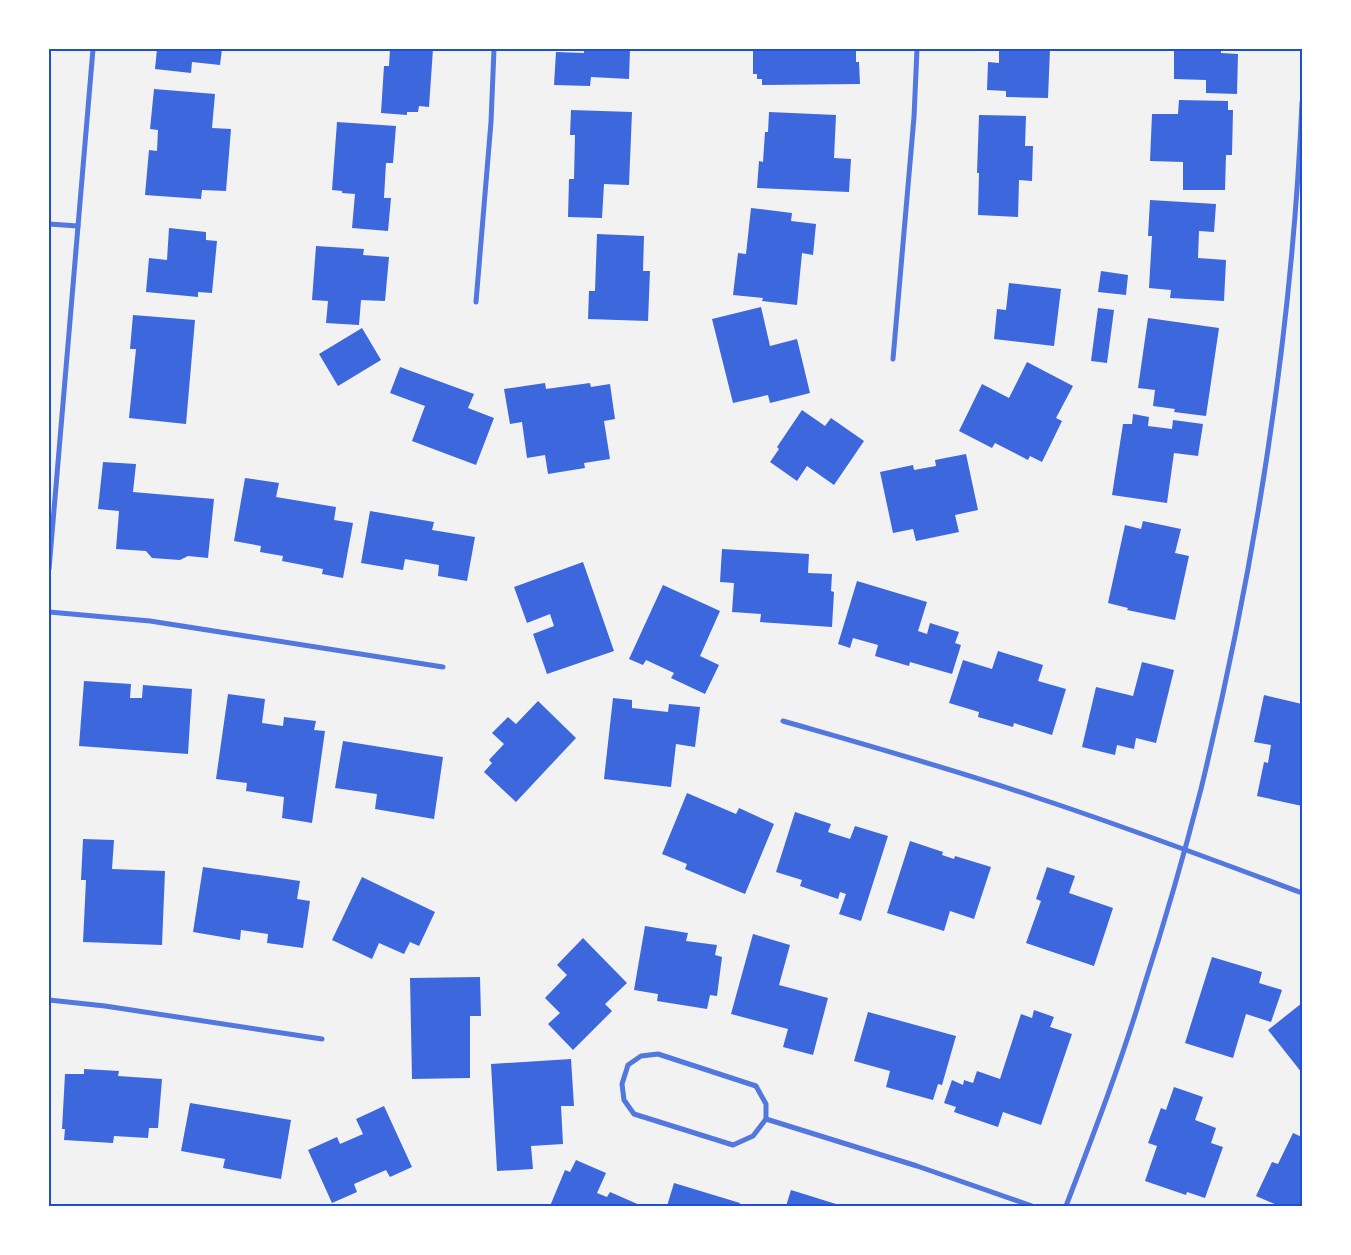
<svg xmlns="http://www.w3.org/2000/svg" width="1351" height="1255" font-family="'Crimson Pro',serif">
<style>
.building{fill:#3d67dc}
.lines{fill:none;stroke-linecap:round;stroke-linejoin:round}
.minor{stroke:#5277de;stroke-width:5}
.neatline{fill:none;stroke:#1d4ed8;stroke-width:2}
</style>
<rect width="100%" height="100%" fill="#f2f2f2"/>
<g class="building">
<polygon points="157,49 222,49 220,65 192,62 191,73 155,69"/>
<polygon points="390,49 433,49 429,107 419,106 418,112 407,112 407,115 381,113 384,66 389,66"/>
<polygon points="584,49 630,49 629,79 591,77 590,86 554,85 556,52 584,53"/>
<polygon points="753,49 856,49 856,62 859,62 860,84 762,85 762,79 757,79 757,74 753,74"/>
<polygon points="999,49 1050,49 1048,98 1006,97 1006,91 987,90 988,62 999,63"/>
<polygon points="1174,49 1221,49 1221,53 1238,54 1237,94 1206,93 1206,80 1174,79"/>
<polygon points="154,89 215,94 212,128 231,129 226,191 202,190 201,199 145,195 149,150 157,151 158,130 150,129"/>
<polygon points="1179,100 1228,101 1228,110 1233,110 1232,155 1226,155 1225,190 1183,190 1183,162 1150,161 1152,114 1178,114"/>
<polygon points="571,110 632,112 629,185 604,184 602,218 568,217 569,179 574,179 575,135 570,135"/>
<polygon points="769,112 836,115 834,158 851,159 849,192 757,188 759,161 763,162 765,132 768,132"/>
<polygon points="979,115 1026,116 1025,146 1033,146 1032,181 1019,180 1018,217 978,215 979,173 977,173"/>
<polygon points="337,122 396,126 393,163 386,163 384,198 391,198 388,231 352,228 355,194 342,193 342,191 332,190"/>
<polygon points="1150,200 1216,204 1214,232 1199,231 1198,258 1226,260 1224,301 1170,298 1171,290 1149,288 1152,236 1148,236"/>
<polygon points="751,208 792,213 791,221 816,224 813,255 802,253 797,305 762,301 763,298 733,295 738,253 746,254"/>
<polygon points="169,228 206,232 206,240 217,241 212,293 198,292 198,297 146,292 149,258 167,260"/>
<polygon points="597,234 644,236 643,271 650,271 648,321 588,319 589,291 595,291"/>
<polygon points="316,246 364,249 363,255 389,257 385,301 361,300 359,325 326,323 328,301 312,300"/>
<polygon points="1101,271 1128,275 1126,295 1098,292"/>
<polygon points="1009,283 1061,289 1054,346 994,339 997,309 1006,310"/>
<polygon points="761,307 770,346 797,339 810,393 770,403 768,395 733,403 712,319"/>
<polygon points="1098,308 1114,310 1107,363 1091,361"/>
<polygon points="133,315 195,320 186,424 129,418 136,349 130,349"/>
<polygon points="1148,318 1219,328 1206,416 1174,412 1175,409 1153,406 1155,390 1138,388"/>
<polygon points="362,328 381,360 338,386 319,354"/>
<polygon points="1027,362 1073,386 1056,418 1062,421 1042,462 1030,456 1028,460 995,443 992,448 959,431 982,384 1009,398"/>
<polygon points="400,367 474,394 468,408 494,418 476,465 412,441 425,406 390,393"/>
<polygon points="545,383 546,389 590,383 591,387 610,384 615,419 604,421 610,459 584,463 585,468 548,474 545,455 527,458 522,422 510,424 504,389"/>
<polygon points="802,410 825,426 831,418 864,441 834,485 807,466 797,481 770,462 779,449 777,447"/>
<polygon points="1133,414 1149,417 1148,426 1172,429 1173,420 1203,424 1198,456 1174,453 1167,503 1112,495 1123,424 1132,424"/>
<polygon points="966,454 978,510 955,515 959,532 916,541 913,529 893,533 880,472 913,465 914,470 936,466 935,460"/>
<polygon points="103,462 136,464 133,492 214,499 208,558 188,556 180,560 152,558 146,551 116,549 119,511 98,509"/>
<polygon points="245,478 279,483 276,497 336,507 334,520 353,523 343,578 322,574 323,569 282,561 283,556 260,552 261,546 234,541"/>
<polygon points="370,511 434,522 432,530 475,537 467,581 438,576 439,565 405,559 403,570 361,563"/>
<polygon points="1143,521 1181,529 1175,553 1189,556 1175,620 1127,610 1128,608 1108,603 1125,525 1141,529"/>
<polygon points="722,549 809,554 808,573 832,574 831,591 834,592 832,627 760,622 761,614 732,612 734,583 720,582"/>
<polygon points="583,562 614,651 547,674 533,634 554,626 550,614 527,623 514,587"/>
<polygon points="857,581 927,602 918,631 927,634 930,623 959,632 955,643 961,645 952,674 910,662 909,666 875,656 878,645 853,638 850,648 838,644"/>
<polygon points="663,585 720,611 700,656 719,665 705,694 671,678 674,673 646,660 643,665 629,659"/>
<polygon points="998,651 1043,665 1038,681 1066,689 1052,735 1014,723 1013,727 978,717 979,712 949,703 963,660 992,669"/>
<polygon points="1142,662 1174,670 1156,743 1136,738 1134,749 1117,745 1115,755 1082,747 1096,687 1133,696"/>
<polygon points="84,681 131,684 130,698 142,698 143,685 192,689 188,754 79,746"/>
<polygon points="228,694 265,699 262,723 283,726 284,717 316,721 314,730 325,731 312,823 282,818 284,797 246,791 247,783 216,779"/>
<polygon points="1264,695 1302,704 1302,806 1257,796 1264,762 1268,763 1271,745 1254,742"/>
<polygon points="613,698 632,700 632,708 668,712 669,704 700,707 695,747 676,744 671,787 604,779"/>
<polygon points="538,701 576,738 516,802 484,772 492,763 489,760 504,744 492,733 508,717 516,724"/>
<polygon points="343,741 443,757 434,819 375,809 377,794 335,788"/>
<polygon points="687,793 736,814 739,808 774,824 745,894 685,869 687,864 662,854"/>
<polygon points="795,812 831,824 828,832 850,839 855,826 888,836 861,921 839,914 846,894 840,892 838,899 800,886 802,880 776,872"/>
<polygon points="83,839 114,840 112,869 165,871 162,945 83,942 86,880 81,880"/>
<polygon points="910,841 943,852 942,855 954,859 955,856 991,867 974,919 950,911 944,931 887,913"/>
<polygon points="203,867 300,881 297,899 310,901 303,948 267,943 268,934 241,930 240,940 193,932"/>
<polygon points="1047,867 1075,876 1069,893 1113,908 1094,966 1026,943 1041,901 1036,899"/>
<polygon points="362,877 435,912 419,946 410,942 404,954 379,943 372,959 332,940"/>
<polygon points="645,926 688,933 686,941 717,945 715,955 722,957 717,996 710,995 707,1009 657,1001 658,994 634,990"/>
<polygon points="753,934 790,945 779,985 828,998 813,1055 783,1047 788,1029 731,1014"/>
<polygon points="583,938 627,983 605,1004 612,1011 573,1050 548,1024 560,1013 545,998 567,975 557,965"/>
<polygon points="1212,957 1262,972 1259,983 1282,990 1271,1022 1246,1014 1233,1058 1185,1043"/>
<polygon points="480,977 481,1016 470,1016 470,1078 412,1079 410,978"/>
<polygon points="1302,1003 1302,1073 1268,1030"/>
<polygon points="1034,1010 1054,1017 1050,1027 1072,1034 1041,1125 1003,1112 998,1127 954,1112 956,1107 944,1103 952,1080 963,1085 964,1080 973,1083 977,1071 1000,1079 1021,1014 1032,1018"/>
<polygon points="868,1012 956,1036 942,1085 938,1084 933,1100 886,1087 890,1071 854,1061"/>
<polygon points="571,1059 574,1106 561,1106 563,1144 531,1146 533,1169 497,1171 491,1064"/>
<polygon points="84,1069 119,1071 118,1076 162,1079 158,1128 149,1128 148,1138 114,1136 113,1143 64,1140 65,1129 62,1129 65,1074 84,1074"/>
<polygon points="1174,1087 1203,1097 1195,1120 1216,1128 1211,1143 1223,1147 1205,1198 1187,1192 1186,1195 1145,1181 1157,1146 1148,1143 1161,1108 1166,1110"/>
<polygon points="190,1103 291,1120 281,1179 223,1168 225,1159 181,1151"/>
<polygon points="384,1106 412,1167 390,1177 386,1170 354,1184 357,1192 332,1203 308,1150 337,1137 340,1144 363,1134 356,1119"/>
<polygon points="1293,1133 1302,1137 1302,1206 1279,1206 1256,1196 1272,1162 1278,1164"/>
<polygon points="576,1160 606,1173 597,1193 607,1197 610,1192 642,1206 550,1206 565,1170 570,1172"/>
<polygon points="674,1183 740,1203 739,1206 667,1206"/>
<polygon points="791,1190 836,1204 835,1206 786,1206"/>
</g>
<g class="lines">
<g class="minor">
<polyline points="49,224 78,226"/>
<polyline points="476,302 491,122 494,49"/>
<polyline points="893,359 914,117 917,49"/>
<polyline points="49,569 93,49"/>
<polyline points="49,612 150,621 443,667"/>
<path d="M783,721C870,746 956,770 1041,799C1129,828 1216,861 1302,893"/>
<polyline points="49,1000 105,1006 322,1039"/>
<polygon points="658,1054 756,1086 766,1104 766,1119 753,1136 733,1145 634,1114 624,1100 622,1084 628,1065 641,1056"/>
<polyline points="766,1119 917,1166 1032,1206"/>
<path d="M1066,1206C1094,1133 1122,1060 1144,986C1165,921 1184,855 1201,789C1256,562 1292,335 1302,102"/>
</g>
</g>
<rect width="1351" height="1255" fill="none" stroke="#ffffff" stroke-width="100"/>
<rect x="50" y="50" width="1251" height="1155" class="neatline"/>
</svg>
